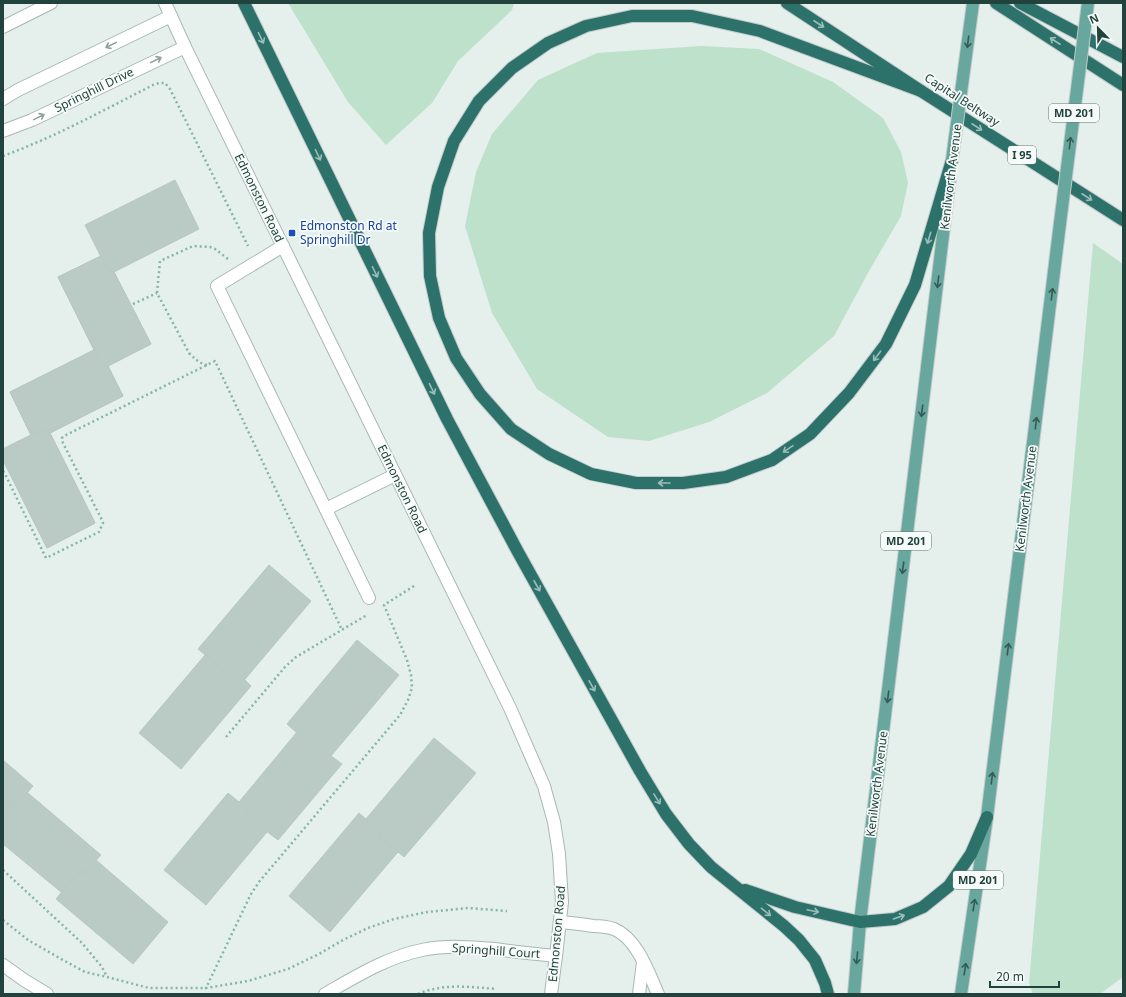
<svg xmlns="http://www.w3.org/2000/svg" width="1126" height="997" font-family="'Noto Sans',sans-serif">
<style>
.green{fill:#bde1ca}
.building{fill:#bacac5;stroke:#b7c9c4}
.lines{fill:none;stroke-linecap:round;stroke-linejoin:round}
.minor-casing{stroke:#a7b8b4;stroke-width:14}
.major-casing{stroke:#c1cac9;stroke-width:14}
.highway-casing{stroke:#c1cac9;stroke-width:14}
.path{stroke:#83b5aa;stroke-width:2.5;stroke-dasharray:2 3;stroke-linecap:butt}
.minor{stroke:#fff;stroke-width:12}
.major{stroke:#67a79d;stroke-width:12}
.highway{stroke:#2c716a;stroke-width:12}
.major-bridge-casing{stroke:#c1cac9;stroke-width:14;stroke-linecap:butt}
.major-bridge{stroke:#67a79d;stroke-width:12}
.oneway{stroke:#9bbdb9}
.oneway2{stroke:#335c55}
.oneway3{stroke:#90a19e}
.transit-dot{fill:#1a4fb4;stroke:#f6fbf9;stroke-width:1.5}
.labels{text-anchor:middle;stroke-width:3.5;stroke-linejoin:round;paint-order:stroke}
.shield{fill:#f6fbf9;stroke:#627a75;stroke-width:1}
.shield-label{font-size:11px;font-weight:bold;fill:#22433d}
.street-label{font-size:12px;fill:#22433d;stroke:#f6fbf9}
.transit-label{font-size:12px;fill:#164399;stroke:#f6fbf9;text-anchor:start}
</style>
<rect width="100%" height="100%" fill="#e5efec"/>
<g class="green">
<polygon points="288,3 514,3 512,10 458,61 432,103 386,145 348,102"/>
<polygon points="701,46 759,49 833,82 883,118 901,152 908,183 901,216 869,271 834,336 767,393 709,422 649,441 608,437 537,389 492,313 465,226 476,172 492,134 538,80 597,53"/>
<polygon points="1093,243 1123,264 1123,977 1100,994 1033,994 1029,983"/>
</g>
<g class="building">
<polygon points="175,180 199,229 114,272 107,269 85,225"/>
<polygon points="101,256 107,269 114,272 151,344 108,366 101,364 58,277"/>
<polygon points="101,256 107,269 114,272 151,344 108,366 101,364 58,277"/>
<polygon points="94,350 101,364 108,366 123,396 50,433 41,430 31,435 10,392"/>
<polygon points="94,350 101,364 108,366 123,396 50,433 41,430 31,435 10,392"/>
<polygon points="41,430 50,433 95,523 47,548 3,460 3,449"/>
<polygon points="41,430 50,433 95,523 47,548 3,460 3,449"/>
<polygon points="269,565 311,601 241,684 198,649"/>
<polygon points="357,640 399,675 331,756 319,747 316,750 287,724"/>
<polygon points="205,655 241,684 244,679 251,686 181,769 139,733"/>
<polygon points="297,732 316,750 319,747 342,764 278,840 245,815 248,812 239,802"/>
<polygon points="434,738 476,773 404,857 379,836 381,832 366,819"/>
<polygon points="3,760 33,786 16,806 12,803 3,814"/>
<polygon points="28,793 101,855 83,874 79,871 61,892 3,844 3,814 12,803 16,806"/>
<polygon points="228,793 239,802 248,812 245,815 267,832 206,905 164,870"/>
<polygon points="359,813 381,832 379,836 398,852 330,932 289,896"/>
<polygon points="96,860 168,922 133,964 56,899 79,871 83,874"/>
</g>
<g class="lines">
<defs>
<g id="minor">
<polyline points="165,3 185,47 510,708 544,786 554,822 559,854 562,902 556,956 551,994"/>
<polyline points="3,27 51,3"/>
<polyline points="3,99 18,90 171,16"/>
<polyline points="3,131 32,120 185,47"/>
<polyline points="283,246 217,286 369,598"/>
<polyline points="326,509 395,475"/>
<path d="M560,922C571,923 582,924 593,926C600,926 608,927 614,929C637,938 649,974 658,994"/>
<polyline points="3,965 24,980 47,994"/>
<path d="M325,994C355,977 387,957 422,950C447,945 471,947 495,949C516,952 536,954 556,956"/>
<polyline points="639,994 643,962"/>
</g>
<g id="major">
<polyline points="854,994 860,922 950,177"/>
<polyline points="961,994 987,817 1060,223"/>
</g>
<g id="highway">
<polyline points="244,3 447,419 518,552 640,771 666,814 689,844 711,867 784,926 799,940 815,960 825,983 828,994"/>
<polyline points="787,3 921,91 1123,220"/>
<polyline points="996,3 1123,85"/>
<polyline points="1020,3 1123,57"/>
<polyline points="921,91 760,31 692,16 632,16 586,26 548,43 512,68 479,101 454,141 438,187 429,233 430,276 439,318 456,358 480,394 511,429 549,454 591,474 636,483 683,483 726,477 772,460 810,434 849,393 886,344 915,285 952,160"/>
<polyline points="745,890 795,907 860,922 895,919 923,907 949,886 971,854 987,817"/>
</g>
</defs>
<use href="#minor" class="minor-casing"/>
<use href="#major" class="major-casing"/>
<use href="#highway" class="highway-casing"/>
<g class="path">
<path d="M3,156C55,137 104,110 153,85L159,83H165L170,89L248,246"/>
<polyline points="133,304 157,293"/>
<path d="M207,365C199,363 195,359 189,353L157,293L160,261L193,246L210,247L215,249L228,259"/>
<polyline points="3,471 5,474 46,558 99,532 103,523 102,520 63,443 62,438 64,436 215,361 342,630"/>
<polyline points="414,586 384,605 407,660 411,675 412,688 408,700 400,715 259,882 251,894 206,988 248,981 288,969 319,954 343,940 368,928 394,919 427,912 468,908 507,911"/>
<polyline points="226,737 285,667 296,657 367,615"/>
<polyline points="3,870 82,943 102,967 107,977 149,988 206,988"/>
<polyline points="3,920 28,940 63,960 85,972 107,977"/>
<path d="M418,994C444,983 469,987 497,989"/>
</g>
<use href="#minor" class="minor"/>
<use href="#major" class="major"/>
<use href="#highway" class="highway"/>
<defs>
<g id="major-bridge">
<polyline points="952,160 973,3"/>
<polyline points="1060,223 1088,3"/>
</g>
</defs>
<use href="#major-bridge" class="major-bridge-casing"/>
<use href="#major-bridge" class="major-bridge"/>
</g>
<defs><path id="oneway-shaft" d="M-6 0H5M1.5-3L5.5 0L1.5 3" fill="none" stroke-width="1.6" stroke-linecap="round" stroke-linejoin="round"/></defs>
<g class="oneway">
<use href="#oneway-shaft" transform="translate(819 24) rotate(33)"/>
<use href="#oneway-shaft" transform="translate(261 38) rotate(64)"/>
<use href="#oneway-shaft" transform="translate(1055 41) rotate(-147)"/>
<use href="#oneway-shaft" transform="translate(977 127) rotate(33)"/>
<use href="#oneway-shaft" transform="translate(318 155) rotate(64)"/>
<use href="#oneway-shaft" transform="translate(1087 197) rotate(33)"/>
<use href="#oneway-shaft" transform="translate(929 238) rotate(107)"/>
<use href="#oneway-shaft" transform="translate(375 272) rotate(64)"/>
<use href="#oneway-shaft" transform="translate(877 356) rotate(127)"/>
<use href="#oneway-shaft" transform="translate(432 389) rotate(64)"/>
<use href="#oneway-shaft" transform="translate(788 449) rotate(146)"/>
<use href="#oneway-shaft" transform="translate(664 483) rotate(180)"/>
<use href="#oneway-shaft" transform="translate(537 586) rotate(61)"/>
<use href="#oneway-shaft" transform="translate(592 686) rotate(61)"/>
<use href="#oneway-shaft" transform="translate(657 799) rotate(58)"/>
<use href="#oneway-shaft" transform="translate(813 911) rotate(12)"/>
<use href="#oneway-shaft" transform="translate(766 912) rotate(39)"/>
<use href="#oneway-shaft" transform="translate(899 917) rotate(-19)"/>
</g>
<g class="oneway2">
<use href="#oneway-shaft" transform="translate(968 42) rotate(97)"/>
<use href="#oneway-shaft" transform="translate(1070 143) rotate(-83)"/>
<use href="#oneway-shaft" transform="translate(938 282) rotate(97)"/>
<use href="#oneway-shaft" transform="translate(1052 294) rotate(-83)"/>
<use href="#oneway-shaft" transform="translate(922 411) rotate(97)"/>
<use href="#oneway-shaft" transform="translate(1036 423) rotate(-83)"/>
<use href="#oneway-shaft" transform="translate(903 568) rotate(97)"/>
<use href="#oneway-shaft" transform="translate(1008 649) rotate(-83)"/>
<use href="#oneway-shaft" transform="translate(888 697) rotate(97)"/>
<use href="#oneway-shaft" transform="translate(992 778) rotate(-83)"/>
<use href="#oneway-shaft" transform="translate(974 905) rotate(-81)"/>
<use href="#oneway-shaft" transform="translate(857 958) rotate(95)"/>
<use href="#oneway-shaft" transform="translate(965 969) rotate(-81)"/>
</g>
<g class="oneway3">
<use href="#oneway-shaft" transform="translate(111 45) rotate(154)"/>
<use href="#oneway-shaft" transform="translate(156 60) rotate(-26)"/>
<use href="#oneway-shaft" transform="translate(39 117) rotate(-26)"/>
</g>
<rect class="transit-dot" x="288" y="229" width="8" height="8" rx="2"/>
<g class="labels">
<g class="shield">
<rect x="1049" y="104" width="50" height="18" rx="3"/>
<rect x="1008" y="146" width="28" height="18" rx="3"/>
<rect x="881" y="532" width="50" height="18" rx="3"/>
<rect x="953" y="871" width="50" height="18" rx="3"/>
</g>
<g class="shield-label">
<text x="1074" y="117">MD 201</text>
<text x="1022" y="159">I 95</text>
<text x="906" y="545">MD 201</text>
<text x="978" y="884">MD 201</text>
</g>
<g class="street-label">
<text transform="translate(94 90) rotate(-26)" y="4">Springhill Drive</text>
<text transform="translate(962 100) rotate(33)" y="4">Capital Beltway</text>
<text transform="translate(951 177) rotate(-83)" y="4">Kenilworth Avenue</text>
<text transform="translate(259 198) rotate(64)" y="4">Edmonston Road</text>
<text transform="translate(402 489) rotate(64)" y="4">Edmonston Road</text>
<text transform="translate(1026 499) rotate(-83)" y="4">Kenilworth Avenue</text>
<text transform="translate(877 784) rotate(-83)" y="4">Kenilworth Avenue</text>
<text transform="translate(557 934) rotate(-85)" y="4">Edmonston Road</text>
<text transform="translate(496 951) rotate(4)" y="4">Springhill Court</text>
</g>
<g class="transit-label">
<text x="300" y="230">Edmonston Rd at<tspan x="300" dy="14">Springhill Dr</tspan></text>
</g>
</g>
<rect width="1126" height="997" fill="none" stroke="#22433d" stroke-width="8"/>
<g transform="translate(1098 28) rotate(337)" stroke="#f6fbf9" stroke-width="3" paint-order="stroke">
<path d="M0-3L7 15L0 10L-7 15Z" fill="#22433d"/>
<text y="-6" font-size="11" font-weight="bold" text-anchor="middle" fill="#22433d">N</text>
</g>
<path d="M990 981v6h69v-6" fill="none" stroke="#22433d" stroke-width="2"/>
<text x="996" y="981" font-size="12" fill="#22433d" stroke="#f6fbf9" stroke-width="3" paint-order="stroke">20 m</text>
</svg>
